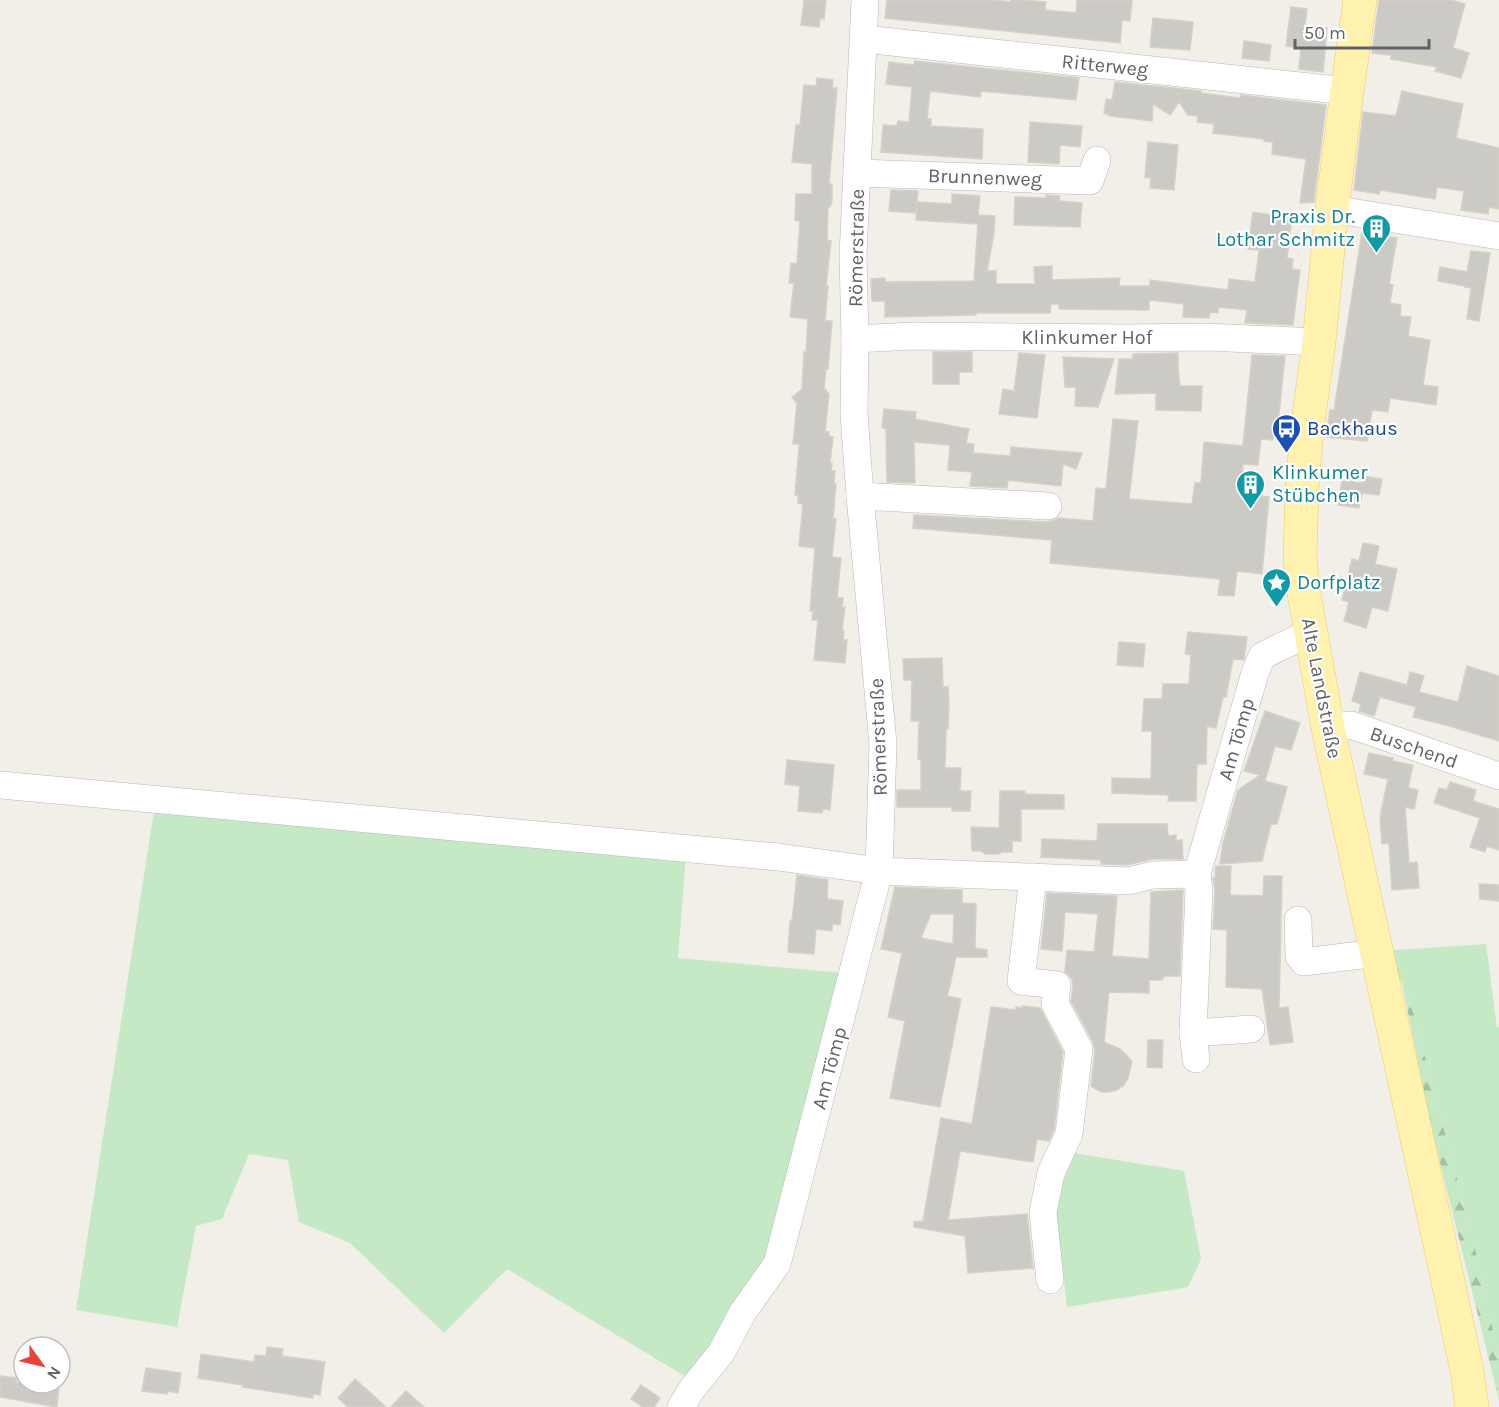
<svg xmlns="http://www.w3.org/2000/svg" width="1499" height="1407" font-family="Karla,sans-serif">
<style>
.grass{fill:#c5e8c5}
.forest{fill:url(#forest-firs)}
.building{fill:#cccac5;stroke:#d6d1c6;stroke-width:1.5;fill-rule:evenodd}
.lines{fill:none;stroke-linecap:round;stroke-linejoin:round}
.minor-casing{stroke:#b5b8bc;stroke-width:28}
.major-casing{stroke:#f2c960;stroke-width:34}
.minor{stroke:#fff;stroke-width:27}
.major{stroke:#fff2af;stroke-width:33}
.labels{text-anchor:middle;stroke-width:4.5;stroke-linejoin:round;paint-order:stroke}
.street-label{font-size:20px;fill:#5f6368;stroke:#fff}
.culture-label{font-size:20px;fill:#0d838f;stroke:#fff;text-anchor:start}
.transit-label{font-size:20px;fill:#164399;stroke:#fff;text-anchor:start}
</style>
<defs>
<pattern id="forest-firs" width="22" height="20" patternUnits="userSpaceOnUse" patternTransform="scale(1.5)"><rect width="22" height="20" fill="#c5e8c5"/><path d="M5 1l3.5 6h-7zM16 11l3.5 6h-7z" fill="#a3c0a4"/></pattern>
</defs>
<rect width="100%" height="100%" fill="#f1efe8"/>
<g class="grass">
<polygon points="155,805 686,855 678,958 843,973 768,1257 691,1380 507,1269 444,1333 350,1243 299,1222 288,1160 249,1154 222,1219 196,1226 177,1327 76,1310"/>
<polygon points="1486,944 1497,1028 1499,1027 1499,1357 1474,1244 1416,1022 1400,964 1394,950"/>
<polygon points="1074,1153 1184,1171 1201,1259 1188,1287 1067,1307 1055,1201"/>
</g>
<polygon class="forest" points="1394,950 1400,964 1416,1022 1474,1244 1499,1357 1499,1400 1430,1122 1402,982 1397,979 1394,961"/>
<g class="building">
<polygon points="804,0 826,0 824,19 820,18 819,27 801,25"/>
<polygon points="887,0 993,0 1011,2 1011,0 1021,0 1046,2 1045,10 1076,13 1077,0 1132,0 1130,21 1122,20 1120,43 885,18"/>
<polygon points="1379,0 1451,0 1465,4 1453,48 1469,53 1461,78 1435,71 1437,67 1391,59 1391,55 1372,53"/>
<polygon points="1291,7 1307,9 1305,26 1327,28 1323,72 1299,69 1301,48 1286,46"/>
<polygon points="1153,18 1193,22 1190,50 1150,47"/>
<polygon points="1244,41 1271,45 1269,61 1242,58"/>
<polygon points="915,61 1079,78 1076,100 981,91 980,97 930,91 927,119 931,119 931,126 983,129 982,159 881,152 883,125 897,126 898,121 909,122 912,87 886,84 889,62 914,65"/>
<polygon points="817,78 833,80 832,88 837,88 829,184 832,184 832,201 830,207 828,207 827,240 831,241 826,286 828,286 825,321 832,321 828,369 826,369 824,388 829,394 825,432 829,432 829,436 833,437 830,463 832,463 831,471 835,471 834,484 836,484 833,519 836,519 832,557 841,558 837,598 843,598 842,607 845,607 842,631 844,631 843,640 847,640 845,663 814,660 818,620 812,620 813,611 810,611 815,548 799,546 803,504 798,503 798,495 795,495 799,448 799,444 793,444 797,403 792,397 802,389 804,352 806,352 808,319 790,317 794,283 789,283 791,263 797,264 800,221 795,220 796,194 812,194 812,164 792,162 796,125 800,125 804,85 816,86"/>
<polygon points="1115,82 1201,91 1200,93 1240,98 1241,95 1326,105 1314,202 1300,203 1306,159 1272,154 1273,142 1264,141 1264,139 1213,133 1214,124 1197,122 1198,116 1188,115 1179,102 1170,115 1153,104 1152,121 1111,116 1104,113 1106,99 1112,100"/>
<polygon points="1402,91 1463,104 1456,138 1499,148 1499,209 1489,207 1488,214 1461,210 1464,191 1437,187 1435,199 1380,190 1379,194 1354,190 1363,112 1396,116"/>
<polygon points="1030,122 1082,126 1080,147 1060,145 1059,164 1028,162"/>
<polygon points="1148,142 1178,145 1174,190 1150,188 1151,178 1145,177"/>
<polygon points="891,190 918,191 916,213 889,211"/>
<polygon points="952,194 980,196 978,215 995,216 994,233 987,271 996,271 996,284 1035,284 1034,267 1052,266 1052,280 1120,278 1119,286 1150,286 1150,280 1228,290 1229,279 1255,282 1259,250 1248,249 1253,212 1292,218 1287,258 1293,259 1292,269 1300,270 1293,325 1245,323 1247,310 1218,307 1218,313 1210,312 1209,318 1183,317 1184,304 1149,300 1149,310 1059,309 1059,304 1051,304 1050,313 976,313 976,315 885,317 885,301 872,301 871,279 885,278 885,282 974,281 978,224 916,220 917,202 952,204"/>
<polygon points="1046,195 1060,196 1059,201 1082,203 1080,227 1014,225 1015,197 1046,198"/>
<polygon points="1362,232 1397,238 1389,284 1393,285 1390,303 1401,305 1400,316 1411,317 1408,336 1430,340 1423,385 1438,387 1436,405 1390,398 1388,412 1372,410 1367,441 1326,437 1330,410 1334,410"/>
<polygon points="1471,251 1490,253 1479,321 1467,319 1471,288 1465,287 1465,286 1438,281 1440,267 1467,272"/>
<polygon points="933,352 972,352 972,372 959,372 959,384 933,384"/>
<polygon points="1019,353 1045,355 1037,418 999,414 1003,389 1014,391"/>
<polygon points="1178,353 1178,368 1180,386 1202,386 1201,411 1156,410 1156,393 1115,394 1119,359 1133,359 1133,354"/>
<polygon points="1252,355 1285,356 1277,433 1274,433 1273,440 1261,439 1258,465 1243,464 1240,495 1269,497 1262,574 1237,571 1234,596 1218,595 1220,579 1050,563 1052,540 913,528 914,515 1047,522 1055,520 1058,518 1093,521 1096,488 1106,489 1113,419 1138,421 1129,499 1192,504 1195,483 1201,483 1204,442 1243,446"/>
<polygon points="1063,357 1114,359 1098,407 1075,406 1076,387 1065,387"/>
<polygon points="884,409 916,412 915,419 969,429 966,443 974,444 973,453 1010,456 1011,447 1082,453 1076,469 1063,464 1061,486 1008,480 1007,488 970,486 972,472 948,470 950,445 914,442 915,483 887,482 886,429 882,428"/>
<polygon points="1363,476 1382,479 1379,495 1362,493 1359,508 1338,505 1342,480 1362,483"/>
<polygon points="1363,543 1379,546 1375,564 1397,569 1388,611 1372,607 1366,628 1344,621 1349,602 1342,600 1352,559 1359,561"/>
<polygon points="1188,632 1247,637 1244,660 1233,659 1226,697 1223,697 1216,728 1207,726 1206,764 1197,764 1196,801 1168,801 1169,795 1112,793 1112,778 1151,779 1152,731 1142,731 1144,699 1162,699 1163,684 1189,684 1191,655 1185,654"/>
<polygon points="1119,642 1145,644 1143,667 1117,665"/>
<polygon points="942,658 943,687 948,687 949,705 948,729 946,729 945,768 961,768 960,791 971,791 970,811 952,811 952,807 897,807 897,790 921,790 921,759 918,759 919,721 911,721 912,680 904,680 903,659"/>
<polygon points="1467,666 1499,676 1499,741 1446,725 1413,717 1416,707 1380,697 1374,716 1359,711 1361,704 1352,701 1360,672 1407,685 1410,672 1424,676 1419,692 1458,702"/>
<polygon points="1265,711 1300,723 1291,750 1275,746 1265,781 1287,787 1277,824 1271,824 1262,861 1220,864 1223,843 1238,790 1260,775 1244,771"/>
<polygon points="1369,753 1393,758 1393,761 1413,765 1408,788 1418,790 1414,809 1405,807 1409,863 1417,862 1419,888 1392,890 1389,843 1382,844 1380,817 1388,779 1364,774"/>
<polygon points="787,760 834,765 830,810 823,809 822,813 798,811 800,786 785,784"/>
<polygon points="1450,782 1476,790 1473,801 1499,809 1499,850 1487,846 1485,852 1470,847 1480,818 1434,803 1439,788 1447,790"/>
<polygon points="1000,791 1025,791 1025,794 1064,795 1064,809 1021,809 1021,841 1012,841 1012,852 1002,852 998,854 985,854 981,851 972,851 971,827 999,828"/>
<polygon points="1098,824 1167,824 1168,836 1176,835 1176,841 1182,840 1183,859 1152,859 1127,865 1101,864 1101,860 1041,857 1042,839 1097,841"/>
<polygon points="1216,866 1231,866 1230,895 1263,896 1264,876 1282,876 1279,1008 1288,1007 1293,1042 1270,1045 1262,989 1226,987 1227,930 1213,929 1215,891 1213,878 1215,878"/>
<polygon points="797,875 828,880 827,899 843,901 840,925 832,924 832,931 816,929 814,954 788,952 790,921 792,921"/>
<polygon points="1479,884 1499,885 1499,901 1480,899"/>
<path d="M895,887L962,890V903L976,904L975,948L987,950V957H956L950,985L947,996L961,999L940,1107L890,1098L905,1021L888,1017L902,953L881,949ZM931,914H954L953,944L921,938Z"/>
<polygon points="1183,890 1180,976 1164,976 1162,980 1149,980 1149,993 1109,992 1104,1042 1120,1049 1132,1061 1128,1078 1124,1085 1117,1090 1109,1092 1101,1092 1091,1086 1095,1051 1093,1042 1071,1001 1073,987 1072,979 1065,972 1067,950 1094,952 1098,914 1065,912 1062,951 1041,949 1047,893 1117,896 1112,956 1149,959 1151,892"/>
<polygon points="1022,1006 1040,1008 1063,1052 1054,1130 1049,1141 1037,1139 1033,1162 960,1151 948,1220 1027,1214 1033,1268 968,1273 965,1236 914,1227 914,1222 923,1221 941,1118 972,1124 991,1007 1016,1010 1016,1007 1022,1008"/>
<polygon points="1148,1040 1163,1040 1162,1068 1147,1067"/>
<polygon points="267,1347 283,1349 282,1356 325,1362 320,1395 313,1394 313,1398 242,1387 243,1385 198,1378 201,1354 254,1362 255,1355 266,1356"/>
<polygon points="146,1368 181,1373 178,1393 168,1391 167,1394 142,1391"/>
<polygon points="0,1376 17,1378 16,1383 59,1383 57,1407 0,1397"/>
<polygon points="355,1379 386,1407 348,1407 338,1398"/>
<polygon points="641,1385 660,1398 654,1407 643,1407 631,1399"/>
<polygon points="406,1391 424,1407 391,1407"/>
</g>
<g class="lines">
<defs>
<g id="minor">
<polyline points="864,39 1347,91"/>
<polyline points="858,173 1090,181 1097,160"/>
<polyline points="1332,209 1499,236"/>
<polyline points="855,339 913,336 1126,338 1207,337 1319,342"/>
<polyline points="860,496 1048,506"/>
<polyline points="1328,728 1351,725 1499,776"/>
<polyline points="0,785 778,857 879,871 1129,881 1153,875 1197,874 1255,673 1262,656 1311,632"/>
<polyline points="1033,877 1021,981 1057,985 1055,1004 1079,1049 1069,1134 1051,1173 1043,1212 1050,1280"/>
<polyline points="1298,920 1299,956 1304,962 1377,953"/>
<polyline points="1193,1033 1251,1029"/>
<polyline points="1196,1059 1193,1033 1199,890 1197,874"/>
<polyline points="681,1407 692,1389 721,1353 743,1312 777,1264 879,871 883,744 860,496 854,414 855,339 853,256 865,0"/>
</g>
<polyline id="major" points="1360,0 1347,91 1332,209 1319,342 1307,430 1302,488 1300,559 1303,588 1328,728 1446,1272 1467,1371 1472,1407"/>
</defs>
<use href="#minor" class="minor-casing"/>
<use href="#major" class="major-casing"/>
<use href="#minor" class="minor"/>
<use href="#major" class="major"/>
</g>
<defs>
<symbol id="building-pin" viewBox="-11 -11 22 30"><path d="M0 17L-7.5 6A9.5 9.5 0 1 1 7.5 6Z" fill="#0f9aa8" stroke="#fff"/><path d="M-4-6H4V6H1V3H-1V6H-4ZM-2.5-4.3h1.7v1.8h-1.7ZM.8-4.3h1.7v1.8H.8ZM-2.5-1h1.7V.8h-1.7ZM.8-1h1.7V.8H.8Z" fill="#fff"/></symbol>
<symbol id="bus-pin" viewBox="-11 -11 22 30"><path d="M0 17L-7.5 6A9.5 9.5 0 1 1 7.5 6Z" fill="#1a4fb4" stroke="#fff"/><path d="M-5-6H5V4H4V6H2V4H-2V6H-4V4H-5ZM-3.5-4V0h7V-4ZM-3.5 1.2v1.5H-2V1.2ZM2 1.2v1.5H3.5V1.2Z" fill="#fff"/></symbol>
<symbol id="sight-pin" viewBox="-11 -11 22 30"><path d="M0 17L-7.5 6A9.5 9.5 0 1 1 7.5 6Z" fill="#0f9aa8" stroke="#fff"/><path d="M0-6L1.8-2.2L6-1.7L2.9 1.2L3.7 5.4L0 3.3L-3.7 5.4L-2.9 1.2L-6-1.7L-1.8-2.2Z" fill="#fff"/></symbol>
</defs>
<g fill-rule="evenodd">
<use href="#building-pin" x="1360" y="212" width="33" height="45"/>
<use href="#bus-pin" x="1270" y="412" width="33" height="45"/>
<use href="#building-pin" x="1234" y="468" width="33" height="45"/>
<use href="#sight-pin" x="1260" y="566" width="33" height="45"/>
</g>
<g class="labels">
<g class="street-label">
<text transform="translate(1105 65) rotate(6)" y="7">Ritterweg</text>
<text transform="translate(985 177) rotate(2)" y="7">Brunnenweg</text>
<text transform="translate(856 248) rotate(-89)" y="7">Römerstraße</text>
<text x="1087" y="344">Klinkumer Hof</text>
<text transform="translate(1322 688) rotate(79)" y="7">Alte Landstraße</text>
<text transform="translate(878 737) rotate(-92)" y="7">Römerstraße</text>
<text transform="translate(1236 739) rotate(-74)" y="7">Am Tömp</text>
<text transform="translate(1414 747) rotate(19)" y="7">Buschend</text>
<text transform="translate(829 1068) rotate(-75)" y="7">Am Tömp</text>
</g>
<g class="culture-label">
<text x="1355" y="223" text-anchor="end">Praxis Dr.<tspan x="1355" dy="23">Lothar Schmitz</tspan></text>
<text x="1272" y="479">Klinkumer<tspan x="1272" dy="23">Stübchen</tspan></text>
<text x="1297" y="589">Dorfplatz</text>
</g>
<g class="transit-label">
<text x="1307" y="435">Backhaus</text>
</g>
</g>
<g transform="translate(42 1365) rotate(124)"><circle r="28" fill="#ffffff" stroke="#bfc1c3" stroke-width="1.5"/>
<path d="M0-4.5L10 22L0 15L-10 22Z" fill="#ea4335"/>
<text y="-9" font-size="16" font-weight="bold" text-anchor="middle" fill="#5f6368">N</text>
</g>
<path d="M1295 39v9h134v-9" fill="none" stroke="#5f6368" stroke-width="3"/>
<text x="1304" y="39" font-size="18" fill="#5f6368" stroke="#ffffff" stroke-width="4.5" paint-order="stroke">50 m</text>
</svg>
